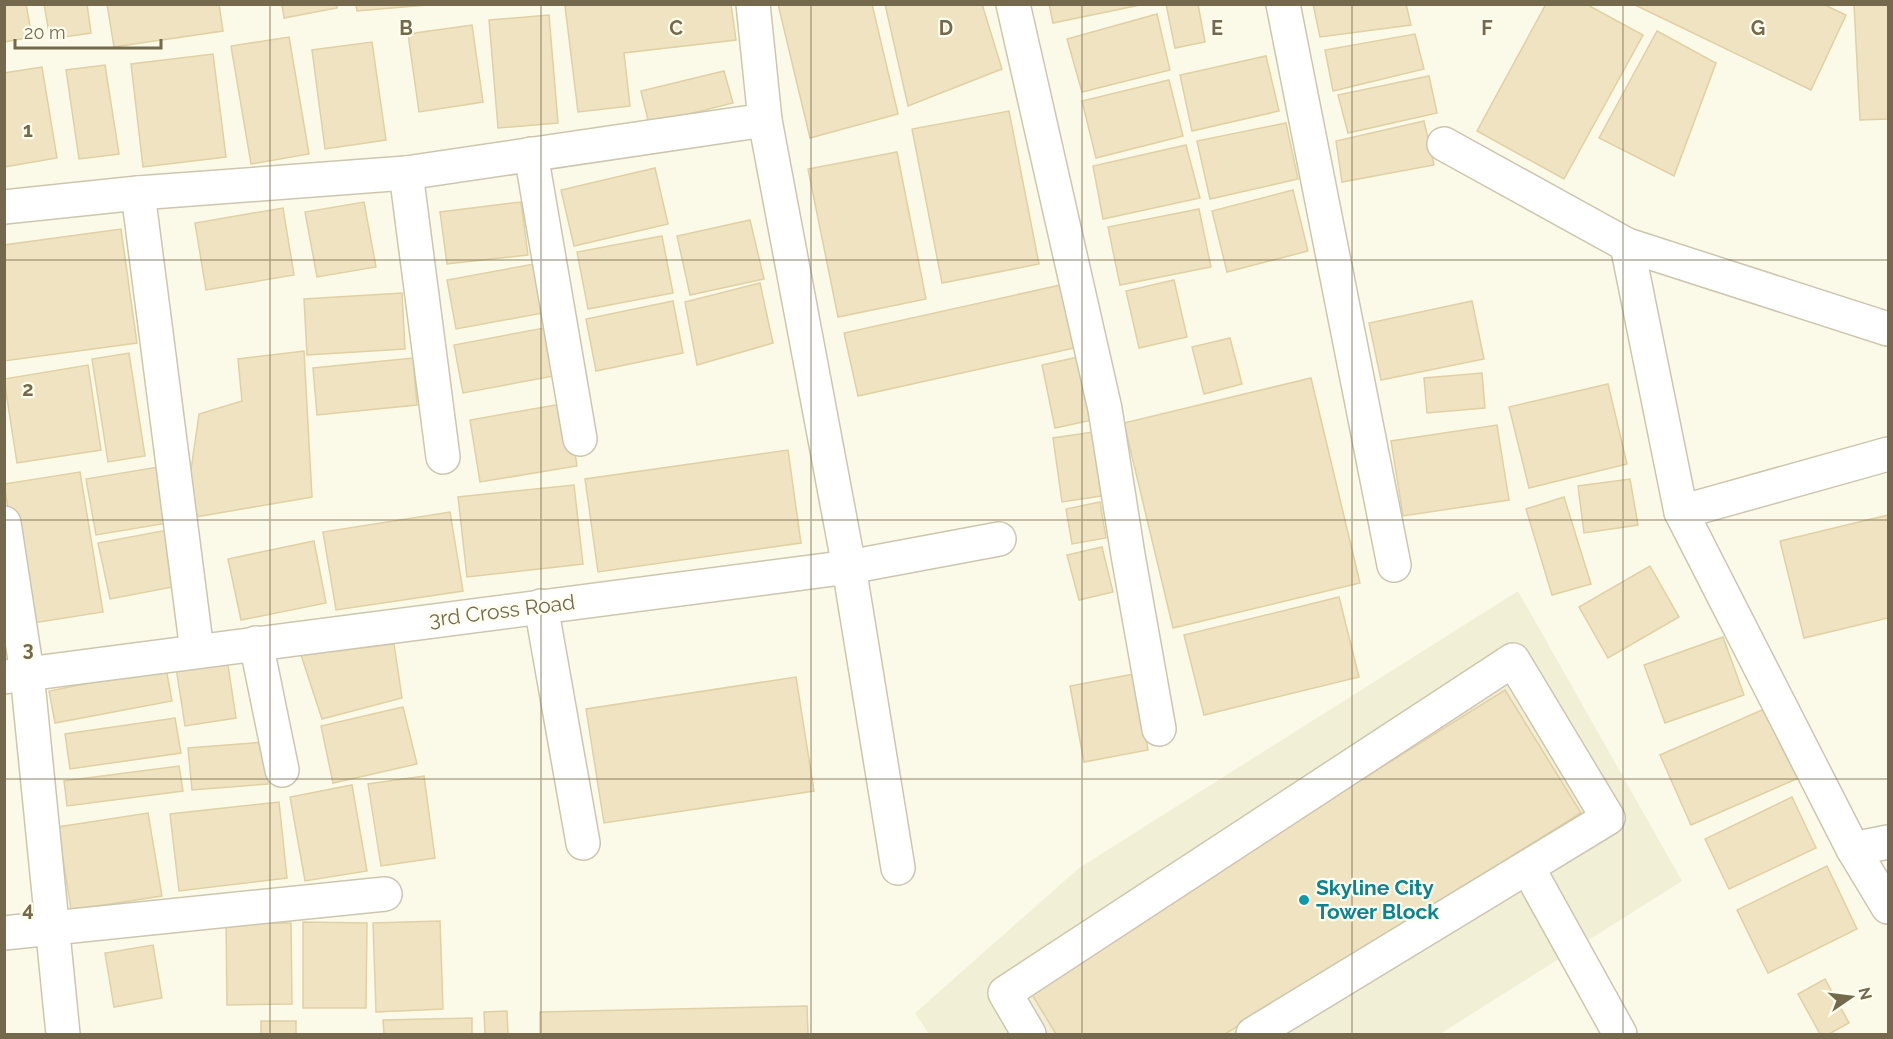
<svg xmlns="http://www.w3.org/2000/svg" width="1893" height="1039" font-family="Raleway,sans-serif">
<style>
.residential{fill:#f2efd7}
.building{fill:#efe3c1;stroke:#e1d0a3;stroke-width:1.5}
.lines{fill:none;stroke-linecap:round;stroke-linejoin:round}
.street-casing{stroke:#cdc6af;stroke-width:36}
.street{stroke:#fff;stroke-width:33}
.grid{fill:none;stroke:#74694d;stroke-width:1.5;stroke-opacity:0.55}
.culture-dot{fill:#0f9aa8;stroke:#fefdee;stroke-width:2}
.labels{text-anchor:middle;stroke-width:4.5;stroke-linejoin:round;paint-order:stroke}
.street-label{font-size:21px;fill:#74694d;stroke:#fefdee}
.culture-label{font-size:21px;font-weight:bold;fill:#0d838f;stroke:#fefdee;text-anchor:start}
.grid-label{font-size:20px;text-anchor:middle;font-weight:bold;fill:#74694d;stroke:#fefdee;stroke-width:4.5;stroke-linejoin:round;paint-order:stroke}
</style>
<rect width="100%" height="100%" fill="#fbfae8"/>
<polygon class="residential" points="1518,591 1682,881 1440,1034 929,1034 915,1013 1079,868"/>
<g class="building">
<polygon points="4,4 26,4 32,37 4,42"/>
<polygon points="44,4 87,4 91,33 50,39"/>
<polygon points="107,4 219,4 223,31 114,47"/>
<polygon points="282,4 337,4 337,8 284,18"/>
<polygon points="356,4 427,4 427,5 357,11"/>
<polygon points="576,4 731,4 736,40 624,53 630,106 578,112 565,6"/>
<polygon points="778,4 872,4 898,114 810,138"/>
<polygon points="885,4 982,4 1002,69 908,106"/>
<polygon points="1049,4 1145,4 1053,23"/>
<polygon points="1166,4 1198,4 1205,42 1175,48"/>
<polygon points="1313,4 1406,4 1411,25 1320,37"/>
<polygon points="1546,4 1586,4 1643,35 1564,179 1477,131"/>
<polygon points="1633,4 1823,4 1846,15 1811,90"/>
<polygon points="1854,4 1888,4 1888,119 1860,120"/>
<polygon points="1157,14 1170,70 1082,92 1067,39"/>
<polygon points="549,15 558,123 498,128 489,20"/>
<polygon points="472,25 483,102 419,112 408,34"/>
<polygon points="1657,31 1716,63 1674,176 1599,138"/>
<polygon points="1415,34 1424,69 1333,91 1325,50"/>
<polygon points="289,37 309,154 251,164 231,46"/>
<polygon points="372,42 386,140 325,149 312,50"/>
<polygon points="213,54 226,157 143,167 131,64"/>
<polygon points="1266,56 1279,111 1192,131 1180,75"/>
<polygon points="105,65 119,154 79,159 66,70"/>
<polygon points="42,67 57,158 4,167 4,73"/>
<polygon points="724,71 733,103 649,124 641,91"/>
<polygon points="1429,76 1437,113 1348,133 1338,95"/>
<polygon points="1169,80 1183,136 1096,158 1082,101"/>
<polygon points="1009,111 1039,264 942,283 912,129"/>
<polygon points="1424,121 1434,165 1342,182 1336,141"/>
<polygon points="1286,123 1298,179 1210,199 1197,141"/>
<polygon points="1186,145 1200,198 1103,219 1093,166"/>
<polygon points="897,152 926,299 838,317 808,169"/>
<polygon points="655,168 668,224 574,246 561,190"/>
<polygon points="1293,190 1308,251 1227,272 1212,211"/>
<polygon points="364,202 376,267 317,277 305,212"/>
<polygon points="521,202 528,255 447,264 440,212"/>
<polygon points="283,208 294,275 206,290 195,223"/>
<polygon points="1199,209 1211,267 1120,285 1108,227"/>
<polygon points="750,220 764,279 690,295 677,236"/>
<polygon points="121,229 137,343 4,361 4,245"/>
<polygon points="662,236 673,293 588,309 577,252"/>
<polygon points="534,264 543,313 456,329 447,280"/>
<polygon points="1174,280 1187,337 1139,348 1126,291"/>
<polygon points="760,283 773,343 697,365 685,302"/>
<polygon points="1065,284 1079,347 858,396 844,333"/>
<polygon points="402,293 405,349 307,355 304,299"/>
<polygon points="673,301 683,353 596,371 586,319"/>
<polygon points="1472,301 1484,359 1381,380 1369,323"/>
<polygon points="544,328 554,376 463,393 454,345"/>
<polygon points="1230,338 1242,384 1204,394 1192,347"/>
<polygon points="304,351 312,497 184,519 199,414 242,401 238,359"/>
<polygon points="129,353 145,456 108,462 92,359"/>
<polygon points="1078,357 1092,420 1055,428 1042,365"/>
<polygon points="413,358 417,405 317,415 313,368"/>
<polygon points="88,365 101,450 17,463 4,379"/>
<polygon points="1482,373 1485,408 1427,413 1424,378"/>
<polygon points="1311,378 1360,583 1173,628 1124,423"/>
<polygon points="1608,384 1627,464 1529,488 1509,407"/>
<polygon points="567,403 577,466 480,482 470,420"/>
<polygon points="1497,425 1509,500 1403,516 1391,441"/>
<polygon points="1093,432 1101,496 1062,502 1053,438"/>
<polygon points="788,450 801,543 598,572 585,479"/>
<polygon points="158,467 168,523 96,535 86,479"/>
<polygon points="80,472 103,612 27,624 4,484"/>
<polygon points="1630,479 1638,525 1584,533 1578,486"/>
<polygon points="574,485 583,564 467,577 458,497"/>
<polygon points="1564,497 1591,584 1552,595 1526,509"/>
<polygon points="1100,502 1106,538 1072,544 1066,509"/>
<polygon points="450,512 463,591 336,610 323,532"/>
<polygon points="1888,515 1888,618 1804,638 1780,541"/>
<polygon points="167,530 178,586 110,599 98,543"/>
<polygon points="314,541 326,603 241,620 228,559"/>
<polygon points="1102,547 1113,592 1079,600 1067,555"/>
<polygon points="1650,566 1679,617 1608,658 1579,607"/>
<polygon points="1339,597 1359,677 1204,715 1184,635"/>
<polygon points="1723,637 1744,695 1665,723 1644,665"/>
<polygon points="394,644 402,698 322,719 301,655"/>
<polygon points="226,652 236,718 185,726 175,661"/>
<polygon points="166,668 172,701 55,723 49,691"/>
<polygon points="1134,674 1148,750 1084,762 1070,686"/>
<polygon points="796,677 814,791 604,823 586,709"/>
<polygon points="1505,690 1581,813 1225,1034 1056,1034 1028,988"/>
<polygon points="1771,706 1801,777 1691,825 1660,755"/>
<polygon points="403,707 417,764 333,783 321,726"/>
<polygon points="175,718 181,753 70,769 65,734"/>
<polygon points="264,742 268,784 192,790 188,748"/>
<polygon points="179,766 183,791 67,806 64,781"/>
<polygon points="424,776 435,858 381,866 368,784"/>
<polygon points="352,785 367,871 305,881 290,797"/>
<polygon points="1792,797 1816,848 1729,889 1705,839"/>
<polygon points="279,802 287,878 179,891 170,814"/>
<polygon points="148,813 162,896 71,910 58,827"/>
<polygon points="1827,866 1857,929 1768,973 1737,910"/>
<polygon points="440,921 443,1009 376,1012 373,923"/>
<polygon points="303,922 367,923 366,1008 303,1008"/>
<polygon points="226,923 291,923 292,1004 227,1005"/>
<polygon points="153,945 162,998 114,1007 105,953"/>
<polygon points="1825,979 1849,1023 1829,1034 1820,1034 1798,994"/>
<polygon points="807,1006 808,1034 540,1034 540,1012"/>
<polygon points="507,1011 508,1034 485,1034 484,1012"/>
<polygon points="472,1018 472,1034 384,1034 383,1020"/>
<rect x="261" y="1021" width="35" height="13"/>
</g>
<g class="lines">
<defs>
<g id="street">
<polyline points="1013,4 1105,409 1128,555 1159,729"/>
<polyline points="1283,4 1394,565"/>
<polyline points="765,120 849,567 898,868"/>
<polyline points="1444,144 1627,245 1888,329"/>
<polyline points="531,154 580,439"/>
<polyline points="406,173 443,457"/>
<polyline points="138,193 197,651"/>
<polyline points="4,207 138,193 406,173 765,120 753,4"/>
<polyline points="1627,245 1681,512 1853,849 1888,842"/>
<polyline points="1681,512 1888,454"/>
<polyline points="4,523 27,673 63,1034"/>
<polyline points="541,606 583,843"/>
<polyline points="256,643 282,770"/>
<polyline points="4,677 849,567 999,539"/>
<polyline points="1853,849 1888,907"/>
<polyline points="1528,868 1620,1034"/>
<polyline points="4,933 385,894"/>
<polyline points="1029,1034 1005,993 1513,660 1608,818 1253,1034"/>
</g>
</defs>
<use href="#street" class="street-casing"/>
<use href="#street" class="street"/>
</g>
<path class="grid" d="M270,4V1034M541,4V1034M811,4V1034M1082,4V1034M1352,4V1034M1623,4V1034M4,260H1888M4,520H1888M4,779H1888"/>
<circle class="culture-dot" cx="1304" cy="900" r="6"/>
<g class="labels">
<g class="street-label">
<text transform="translate(502 611) rotate(-7)" y="7">3rd Cross Road</text>
</g>
<g class="culture-label">
<text x="1316" y="895">Skyline City<tspan x="1316" dy="24">Tower Block</tspan></text>
</g>
</g>
<g class="grid-label">
<text x="406" y="35">B</text>
<text x="676" y="35">C</text>
<text x="946" y="35">D</text>
<text x="1217" y="35">E</text>
<text x="1487" y="35">F</text>
<text x="1758" y="35">G</text>
<text x="28" y="137">1</text>
<text x="28" y="396">2</text>
<text x="28" y="656">3</text>
<text x="28" y="916">4</text>
</g>
<rect width="1893" height="1039" fill="none" stroke="#74694d" stroke-width="12"/>
<g transform="translate(1851 997) rotate(76)" stroke="#fefdee" stroke-width="4.5" paint-order="stroke">
<path d="M0-4.5L10 22L0 15L-10 22Z" fill="#74694d"/>
<text y="-9" font-size="16" font-weight="bold" text-anchor="middle" fill="#74694d">N</text>
</g>
<path d="M15 39v9h146v-9" fill="none" stroke="#74694d" stroke-width="3"/>
<text x="24" y="39" font-size="18" fill="#74694d" stroke="#fefdee" stroke-width="4.5" paint-order="stroke">20 m</text>
</svg>
